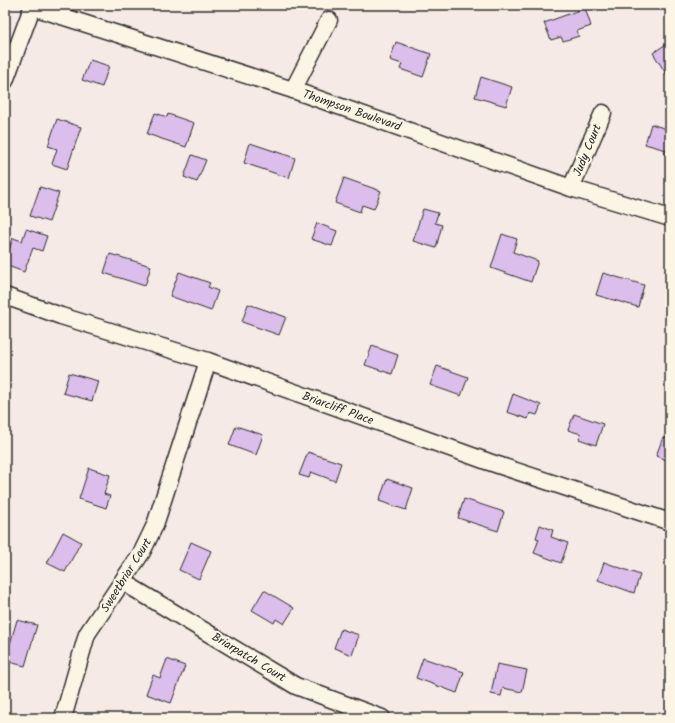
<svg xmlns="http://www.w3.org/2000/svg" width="675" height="723" font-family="Kalam,sans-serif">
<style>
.building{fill:#dcbeec;stroke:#2b2b2b}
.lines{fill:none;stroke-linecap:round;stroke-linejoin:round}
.street-casing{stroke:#2b2b2b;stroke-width:19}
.street{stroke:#fcf5e5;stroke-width:16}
.labels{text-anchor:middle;stroke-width:4;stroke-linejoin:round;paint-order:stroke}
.street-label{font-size:12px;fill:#2b2b2b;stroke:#fcf5e5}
</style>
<rect width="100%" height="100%" fill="#f6eae6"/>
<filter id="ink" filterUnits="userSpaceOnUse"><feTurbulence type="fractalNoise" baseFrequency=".025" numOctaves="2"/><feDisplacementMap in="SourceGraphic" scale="8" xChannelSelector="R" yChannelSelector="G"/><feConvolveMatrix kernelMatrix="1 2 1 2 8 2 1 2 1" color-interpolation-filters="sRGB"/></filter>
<g filter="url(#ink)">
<g class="building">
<polygon points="585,8 591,26 577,31 579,36 563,41 561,37 551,40 544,23"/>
<polygon points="396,42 431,54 423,77 400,69 402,64 390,60"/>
<polygon points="669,42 670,45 670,80 653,53"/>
<polygon points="90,60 109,66 102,87 82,80"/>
<polygon points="481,77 512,87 506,106 475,97"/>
<polygon points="155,113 167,117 168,114 194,123 186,147 147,134"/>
<polygon points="57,119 81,127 67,169 52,164 57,149 48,146"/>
<polygon points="651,124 670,130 670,156 664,154 666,150 645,144"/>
<polygon points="250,143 295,158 289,178 244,163"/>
<polygon points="192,155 206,160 197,182 184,177"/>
<polygon points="344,178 381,191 374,209 362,205 360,212 335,203"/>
<polygon points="40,187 59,193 49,222 30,216"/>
<polygon points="423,209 438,213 435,223 442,225 436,248 413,241"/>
<polygon points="317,223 337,231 332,246 311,239"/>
<polygon points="26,229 47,236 42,251 33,248 24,272 5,265 5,262 13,238 22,241"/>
<polygon points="502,234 517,239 513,252 538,261 531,282 491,268"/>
<polygon points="110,254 151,266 145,286 104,273"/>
<polygon points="179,272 210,283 208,287 218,291 211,311 170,296"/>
<polygon points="603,273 644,285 638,307 596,295"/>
<polygon points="248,304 286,317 279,335 242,322"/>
<polygon points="372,346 398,355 392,374 365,365"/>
<polygon points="437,366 468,377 461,396 430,385"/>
<polygon points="69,373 98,381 92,401 63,393"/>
<polygon points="513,394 541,405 537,415 530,413 528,419 507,412"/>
<polygon points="574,414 603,424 596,445 579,439 581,434 568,430"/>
<polygon points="236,426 263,435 256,455 229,445"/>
<polygon points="663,437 670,439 670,461 656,456"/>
<polygon points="308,452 341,463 335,481 311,472 309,478 299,475"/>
<polygon points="89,468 110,475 104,494 110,496 106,508 79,499"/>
<polygon points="387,479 413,488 406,510 379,501"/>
<polygon points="464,499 504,512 498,531 458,518"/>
<polygon points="540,525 553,530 551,537 568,543 561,563 534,553 539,539 536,538"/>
<polygon points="63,532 81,542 65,572 47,563"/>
<polygon points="191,542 211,551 199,579 179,570"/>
<polygon points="604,562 640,575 634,593 598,580"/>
<polygon points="264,590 294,608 284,624 276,619 274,623 252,610"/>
<polygon points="17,620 37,625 25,666 5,661"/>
<polygon points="341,629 359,635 352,655 334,648"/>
<polygon points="423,658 464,672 457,693 416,678"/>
<polygon points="167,659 185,666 171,703 146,694 153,675 160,678"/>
<polygon points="497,664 527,670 522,692 503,688 501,696 491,694"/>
</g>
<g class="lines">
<defs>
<g id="street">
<polyline points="33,7 293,90 571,188 670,218"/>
<polyline points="5,81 33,5"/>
<polyline points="293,90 329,20"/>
<polyline points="571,188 603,113"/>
<polyline points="5,296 61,316 208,361 489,462 670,522"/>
<polyline points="124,579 133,588 296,686 382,718"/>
<polyline points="63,718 87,634 142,552 155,525 208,361"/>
</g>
</defs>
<use href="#street" class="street-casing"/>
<use href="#street" class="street"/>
</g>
</g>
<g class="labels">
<g class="street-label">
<text transform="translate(352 110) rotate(19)" y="4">Thompson Boulevard</text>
<text transform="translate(587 150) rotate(-67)" y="4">Judy Court</text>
<text transform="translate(338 408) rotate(20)" y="4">Briarcliff Place</text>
<text transform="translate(126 575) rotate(-58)" y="4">Sweetbriar Court</text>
<text transform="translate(249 657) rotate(31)" y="4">Briarpatch Court</text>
</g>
</g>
<rect width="675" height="723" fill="none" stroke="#fcf5e5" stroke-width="20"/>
<rect x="10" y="10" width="655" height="703" fill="none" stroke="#2b2b2b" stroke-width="1.5" filter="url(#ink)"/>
</svg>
